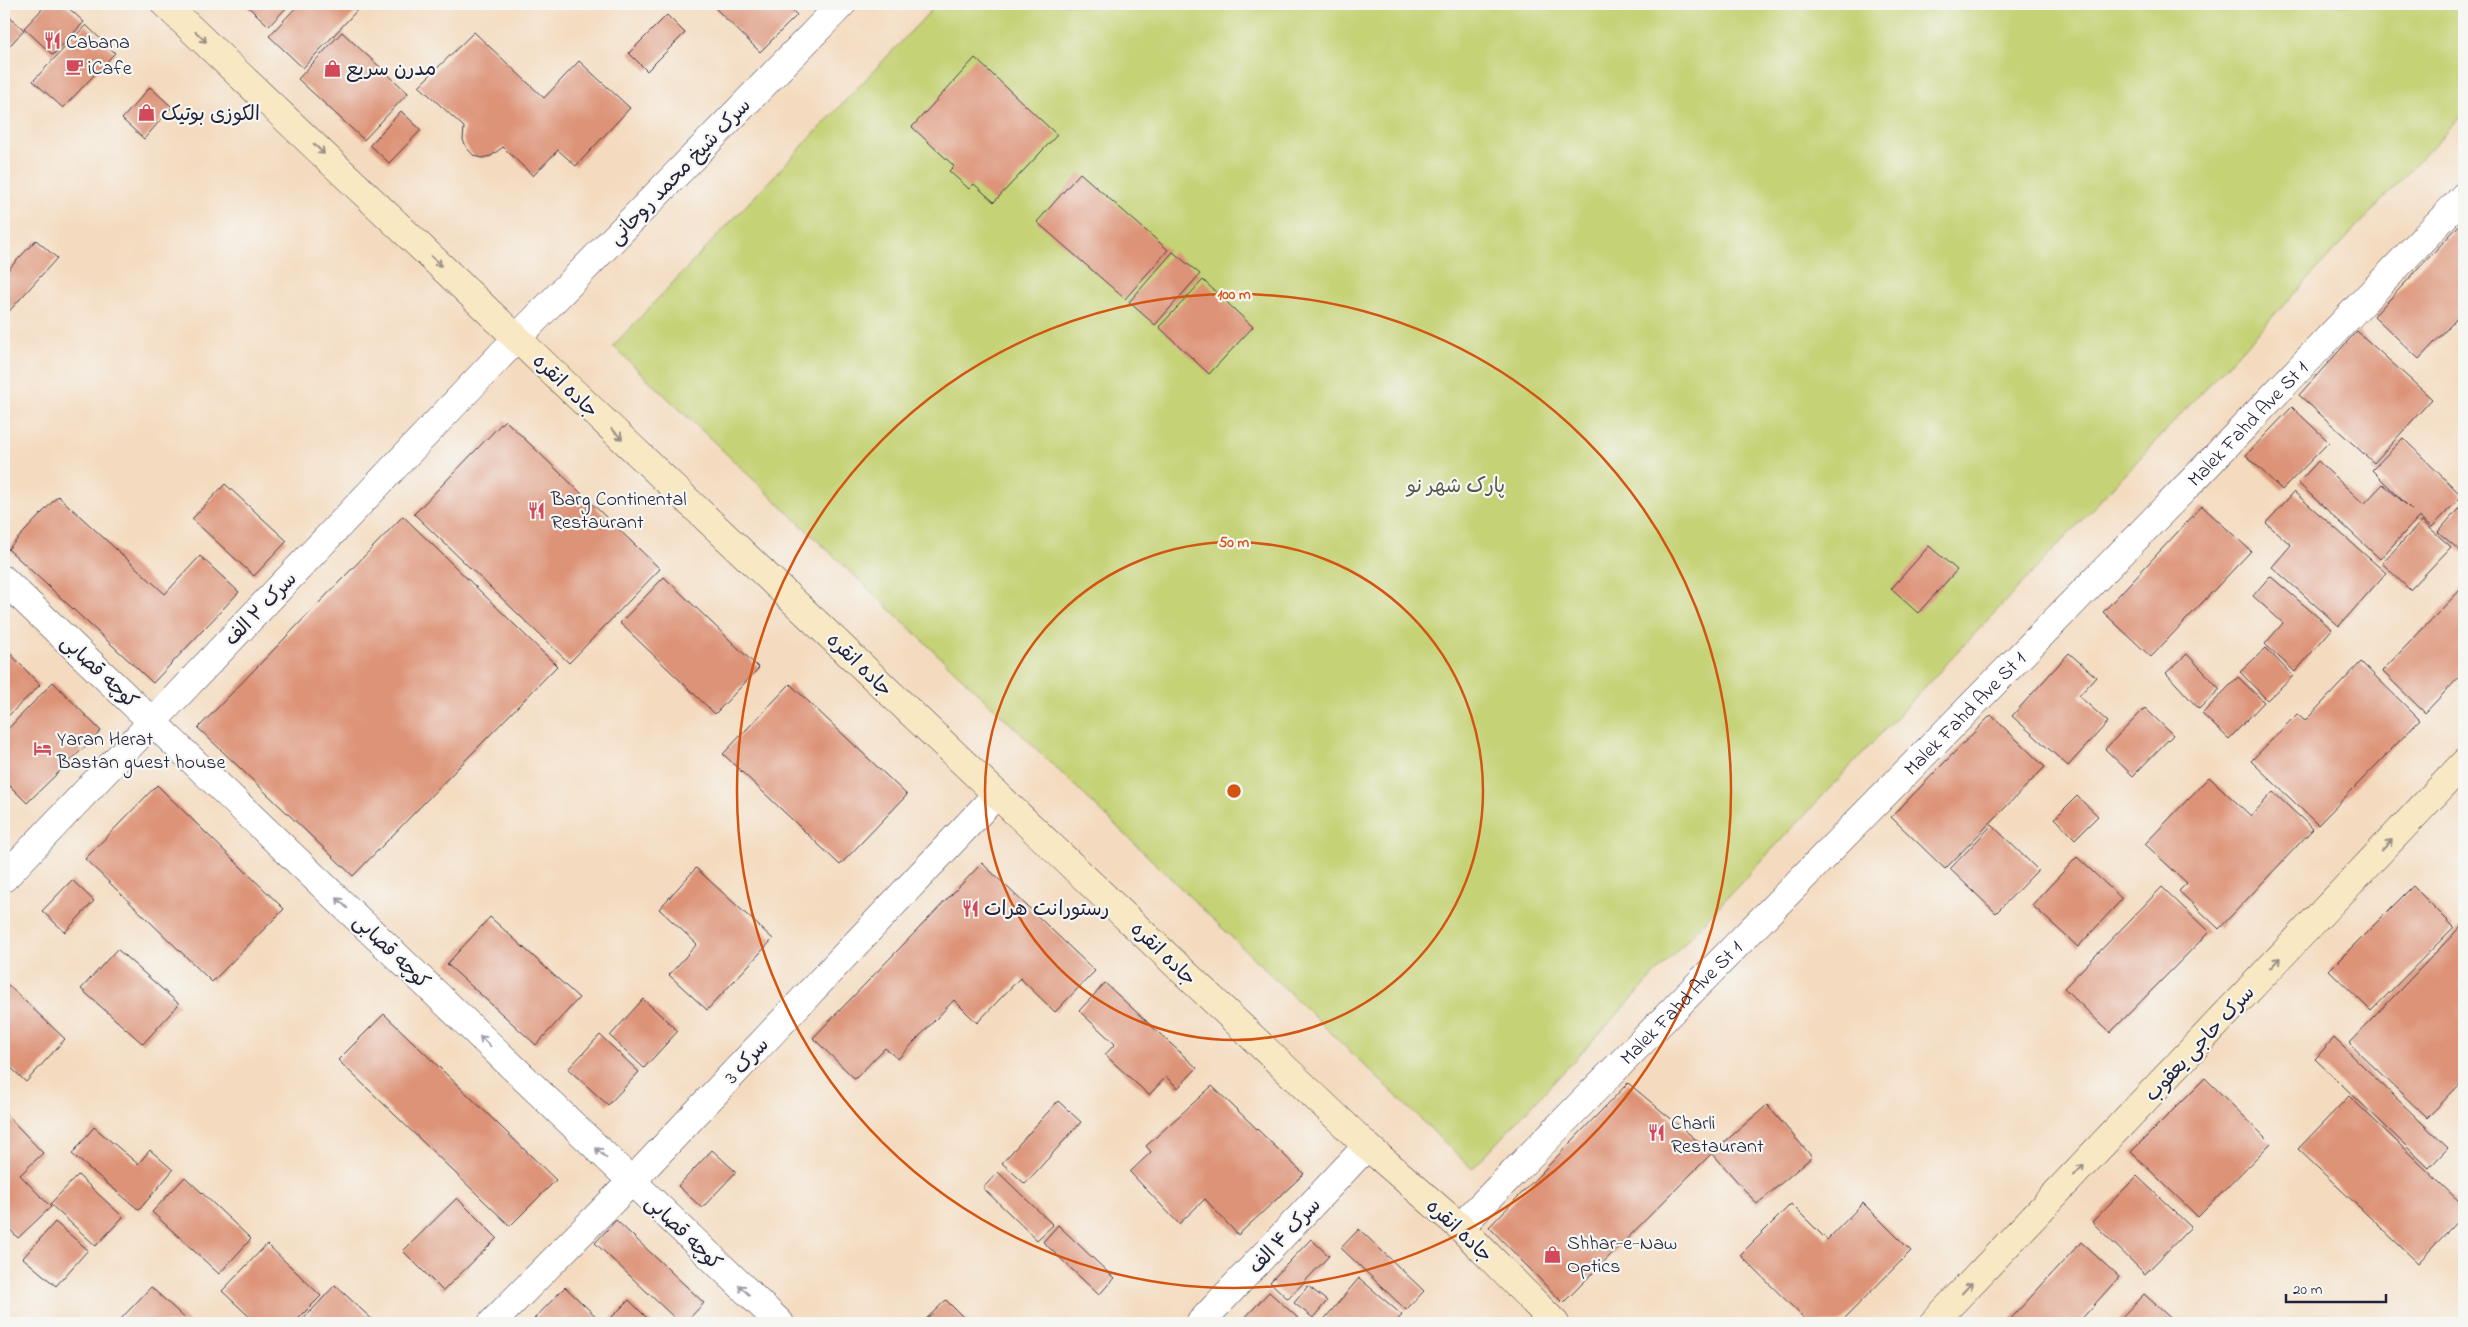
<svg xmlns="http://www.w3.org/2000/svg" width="2468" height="1327" font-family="'Indie Flower','Playpen Sans Arabic',sans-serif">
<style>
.green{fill:#c5d274;stroke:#747a58}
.building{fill:#dd9377}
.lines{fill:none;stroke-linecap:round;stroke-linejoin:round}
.minor-casing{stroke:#423e4f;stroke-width:29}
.secondary-casing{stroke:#423e4f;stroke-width:29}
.minor{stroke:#fff;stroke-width:28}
.secondary{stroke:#f8e8c3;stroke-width:28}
.oneway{stroke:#988f86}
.oneway2{stroke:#9c9ca7}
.ring{fill:none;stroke:#d45411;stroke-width:2.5}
.labels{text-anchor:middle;stroke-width:4.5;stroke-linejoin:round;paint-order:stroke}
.poi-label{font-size:20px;fill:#22223b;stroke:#f6f6f2;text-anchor:start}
.street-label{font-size:20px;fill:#22223b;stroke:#f6f6f2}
.park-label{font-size:20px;fill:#53574c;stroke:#f6f6f2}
.centre{fill:#d45411;stroke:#f6f6f2;stroke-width:2.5}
.ring-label{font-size:15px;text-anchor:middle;font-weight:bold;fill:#d45411;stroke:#f6f6f2;stroke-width:4.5;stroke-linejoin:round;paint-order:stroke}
</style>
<rect width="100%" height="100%" fill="#f6f6f2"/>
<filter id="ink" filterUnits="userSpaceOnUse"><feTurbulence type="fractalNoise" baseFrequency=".02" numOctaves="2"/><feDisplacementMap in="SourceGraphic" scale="10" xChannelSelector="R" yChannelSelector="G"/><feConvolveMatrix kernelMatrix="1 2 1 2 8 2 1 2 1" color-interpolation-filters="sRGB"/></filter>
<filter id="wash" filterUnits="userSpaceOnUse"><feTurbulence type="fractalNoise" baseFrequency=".0096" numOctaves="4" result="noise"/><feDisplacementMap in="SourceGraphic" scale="20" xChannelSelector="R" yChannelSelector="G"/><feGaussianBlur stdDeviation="1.12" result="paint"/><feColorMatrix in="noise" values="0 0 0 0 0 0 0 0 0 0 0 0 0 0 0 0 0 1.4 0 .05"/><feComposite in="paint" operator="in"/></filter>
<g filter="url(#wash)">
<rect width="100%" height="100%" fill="#f4dbbf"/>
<polygon class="green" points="937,4 2464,4 2464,113 1472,1169 1019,732 613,346"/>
<g id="blocks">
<g class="building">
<polygon points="47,4 64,4 84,22 53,55 24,28"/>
<polygon points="245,4 290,4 269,26"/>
<polygon points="299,4 363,4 303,68 269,36"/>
<polygon points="719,4 785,4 797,15 760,52 715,8"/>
<polygon points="4,11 24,30 4,52"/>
<polygon points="667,15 685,33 647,71 629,53"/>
<polygon points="86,25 115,53 63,108 33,81"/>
<polygon points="342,32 408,93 364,140 298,79"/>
<polygon points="474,32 544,98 579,61 630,108 576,166 558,150 533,176 503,147 491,156 482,158 473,155 467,148 463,140 464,127 419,86"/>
<polygon points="975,58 1057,135 994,202 974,184 969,189 949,171 954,166 912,127"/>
<polygon points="150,87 172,107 144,139 122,119"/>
<polygon points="401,111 421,130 389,163 370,145"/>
<polygon points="1080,173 1168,250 1125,299 1037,222"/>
<polygon points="2464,220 2464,311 2419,359 2374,316"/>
<polygon points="36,240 57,258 4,317 4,274"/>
<polygon points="1173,252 1200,274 1155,325 1129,302"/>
<polygon points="1203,280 1253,327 1209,374 1159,327"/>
<polygon points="2357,331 2432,399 2374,463 2299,395"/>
<polygon points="2292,407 2329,442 2282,490 2246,455"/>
<polygon points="505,420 660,569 569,663 414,514"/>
<polygon points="2403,438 2462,496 2432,527 2419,517 2380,559 2298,483 2318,461 2364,504 2383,484 2412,510 2372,470"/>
<polygon points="225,484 287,541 254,576 192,519"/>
<polygon points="2294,492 2386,573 2339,626 2272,567 2291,545 2266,523"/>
<polygon points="58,496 165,594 200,556 239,592 153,683 8,549"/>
<polygon points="2464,502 2464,554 2438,532"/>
<polygon points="2202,506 2251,551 2151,657 2103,612"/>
<polygon points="403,516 557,666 353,876 198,728"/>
<polygon points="2422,521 2451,547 2410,590 2382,563"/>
<polygon points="1929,546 1957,570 1918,613 1891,589"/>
<polygon points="2270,576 2332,629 2295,672 2265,644 2283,623 2253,596"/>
<polygon points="664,577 759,668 715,714 620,623"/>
<polygon points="2464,586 2464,672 2425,713 2382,671"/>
<polygon points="4,647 40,685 4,720"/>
<polygon points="2266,648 2293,676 2267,700 2240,672"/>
<polygon points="2069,653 2096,677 2079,696 2108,722 2068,766 2012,716"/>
<polygon points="2187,654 2220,689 2199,709 2166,673"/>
<polygon points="2361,662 2420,720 2318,825 2251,761 2297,714 2305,721"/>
<polygon points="2238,677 2264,702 2229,739 2202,714"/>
<polygon points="53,682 101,731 27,803 4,780 4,733"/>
<polygon points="790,684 907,795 840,865 723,754"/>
<polygon points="2145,708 2173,735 2133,776 2105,749"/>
<polygon points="1991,715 2045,767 1945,869 1891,817"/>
<polygon points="2209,777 2251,816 2273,792 2313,829 2219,929 2179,891 2187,883 2145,844"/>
<polygon points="157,785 284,909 212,982 85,859"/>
<polygon points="2077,796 2098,816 2075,839 2055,818"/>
<polygon points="1992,825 2038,870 1996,913 1950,869"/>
<polygon points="2077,857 2122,899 2078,947 2032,905"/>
<polygon points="982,863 1095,971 1055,1012 1020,978 977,1023 954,1000 898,1059 885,1048 855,1079 813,1038"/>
<polygon points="696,868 773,939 707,1010 669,975 697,944 659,909"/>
<polygon points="72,880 94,901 65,932 42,911"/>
<polygon points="2413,886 2454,927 2371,1011 2329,970"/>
<polygon points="2162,887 2209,932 2110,1033 2064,988"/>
<polygon points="490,917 579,998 536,1045 447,964"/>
<polygon points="2464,923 2464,1080 2427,1118 2349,1043"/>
<polygon points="117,949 179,1004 143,1044 81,989"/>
<polygon points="1105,983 1197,1068 1178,1088 1166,1077 1149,1095 1105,1055 1115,1044 1079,1011"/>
<polygon points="7,984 65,1039 26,1082 9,1066 4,1072 4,987"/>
<polygon points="643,999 678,1031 644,1068 610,1036"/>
<polygon points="384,1014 556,1180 510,1226 338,1060"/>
<polygon points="600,1035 639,1072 608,1105 568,1069"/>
<polygon points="2334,1038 2448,1148 2429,1168 2315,1059"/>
<polygon points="2205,1078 2271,1143 2198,1217 2131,1152"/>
<polygon points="1628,1083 1712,1153 1563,1303 1489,1227"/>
<polygon points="1212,1086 1304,1174 1238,1235 1205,1199 1179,1224 1130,1172 1151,1152 1146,1146"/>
<polygon points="2349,1096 2464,1206 2464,1214 2418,1263 2298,1149"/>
<polygon points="1058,1101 1081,1122 1025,1184 1002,1163"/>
<polygon points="1767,1105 1812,1157 1757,1204 1712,1153"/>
<polygon points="4,1112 43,1153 20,1175 51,1207 18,1238 4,1223"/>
<polygon points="94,1127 138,1164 150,1150 173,1170 139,1210 72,1154"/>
<polygon points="712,1150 736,1172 702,1208 678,1186"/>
<polygon points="998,1172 1053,1225 1037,1240 983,1188"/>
<polygon points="78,1175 123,1217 96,1246 50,1204"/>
<polygon points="2137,1176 2191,1227 2145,1274 2092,1222"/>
<polygon points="185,1177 251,1239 219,1274 152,1212"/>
<polygon points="457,1198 497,1238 443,1291 403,1251"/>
<polygon points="1863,1203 1911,1251 1840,1323 1809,1323 1740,1255 1791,1204 1827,1240"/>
<polygon points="616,1220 704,1303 685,1323 680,1323 595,1243"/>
<polygon points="55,1222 88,1250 56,1286 23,1258"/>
<polygon points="1058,1225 1114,1278 1099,1295 1043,1242"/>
<polygon points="1359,1229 1424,1291 1406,1310 1341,1248"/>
<polygon points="1311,1239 1329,1256 1288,1299 1270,1282"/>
<polygon points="2081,1242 2119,1277 2078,1323 2007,1323"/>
<polygon points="267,1244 321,1296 294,1323 256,1323 222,1291"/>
<polygon points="1359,1278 1402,1315 1395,1323 1321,1323"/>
<polygon points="335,1285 376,1323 300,1323"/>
<polygon points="1308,1286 1327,1301 1313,1318 1294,1303"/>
<polygon points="151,1287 190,1323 117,1323"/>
<polygon points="565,1287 602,1322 600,1323 539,1323 534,1319"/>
<polygon points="1269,1292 1298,1318 1293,1323 1240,1323"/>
<polygon points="2144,1294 2176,1323 2116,1323"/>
<polygon points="629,1300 652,1323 606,1323"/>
<polygon points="946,1300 969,1323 922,1323"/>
</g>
</g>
</g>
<g filter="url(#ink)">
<use href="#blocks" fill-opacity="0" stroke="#423e4f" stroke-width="1"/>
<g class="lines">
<defs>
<g id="minor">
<polyline points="4,580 780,1323"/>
<polyline points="4,878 517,338 842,4"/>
<path id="s1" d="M1460,1227L2194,479L2464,196"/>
<polyline points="492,1323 631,1182 997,794"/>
<polyline points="1200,1323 1367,1146"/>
</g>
<g id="secondary">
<polyline points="165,4 1367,1146 1460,1227 1555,1323"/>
<polyline points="1933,1323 2464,763"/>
</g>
</defs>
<use href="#minor" class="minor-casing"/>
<use href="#secondary" class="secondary-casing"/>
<use href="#minor" class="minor"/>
<use href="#secondary" class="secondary"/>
</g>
<defs><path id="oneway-shaft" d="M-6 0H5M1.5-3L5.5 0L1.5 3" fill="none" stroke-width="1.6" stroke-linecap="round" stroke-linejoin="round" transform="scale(1.25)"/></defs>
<g class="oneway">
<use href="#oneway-shaft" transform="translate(201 37) rotate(44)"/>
<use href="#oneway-shaft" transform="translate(319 149) rotate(44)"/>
<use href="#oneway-shaft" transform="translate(436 261) rotate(44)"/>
<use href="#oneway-shaft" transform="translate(617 434) rotate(44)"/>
<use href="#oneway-shaft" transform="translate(2387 845) rotate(-47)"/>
<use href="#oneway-shaft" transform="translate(2275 963) rotate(-47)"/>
<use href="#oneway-shaft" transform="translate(2079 1170) rotate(-47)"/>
<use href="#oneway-shaft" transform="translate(1967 1288) rotate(-47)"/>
</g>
<g class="oneway2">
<use href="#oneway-shaft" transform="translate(342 903) rotate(-136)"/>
<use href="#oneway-shaft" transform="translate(485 1041) rotate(-136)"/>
<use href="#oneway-shaft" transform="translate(601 1153) rotate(-136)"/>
<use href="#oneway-shaft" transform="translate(744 1290) rotate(-136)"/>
</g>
</g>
<g class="ring">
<circle cx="1234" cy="791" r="249"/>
<circle cx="1234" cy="791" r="497"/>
</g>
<defs>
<symbol id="restaurant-bare" viewBox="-9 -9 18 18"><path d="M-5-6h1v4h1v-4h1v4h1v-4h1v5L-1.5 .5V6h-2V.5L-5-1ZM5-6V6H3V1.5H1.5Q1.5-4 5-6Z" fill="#d1495b" stroke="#f6f6f2" stroke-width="2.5" paint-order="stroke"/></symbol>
<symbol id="cafe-bare" viewBox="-9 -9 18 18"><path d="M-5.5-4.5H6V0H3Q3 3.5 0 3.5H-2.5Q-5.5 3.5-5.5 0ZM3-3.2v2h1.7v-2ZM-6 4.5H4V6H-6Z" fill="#d1495b" stroke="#f6f6f2" stroke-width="2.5" paint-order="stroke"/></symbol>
<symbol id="shop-bare" viewBox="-9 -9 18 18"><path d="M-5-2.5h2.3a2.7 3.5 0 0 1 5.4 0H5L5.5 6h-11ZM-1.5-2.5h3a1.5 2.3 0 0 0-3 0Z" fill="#d1495b" stroke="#f6f6f2" stroke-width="2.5" paint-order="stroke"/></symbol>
<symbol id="hotel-bare" viewBox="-9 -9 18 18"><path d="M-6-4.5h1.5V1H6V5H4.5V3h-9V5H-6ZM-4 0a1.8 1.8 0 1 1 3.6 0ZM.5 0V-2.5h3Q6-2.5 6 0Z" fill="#d1495b" stroke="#f6f6f2" stroke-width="2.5" paint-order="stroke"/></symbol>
</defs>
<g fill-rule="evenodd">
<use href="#restaurant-bare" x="40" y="28" width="25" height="25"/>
<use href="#cafe-bare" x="62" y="54" width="25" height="25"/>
<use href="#shop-bare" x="320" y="56" width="25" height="25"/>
<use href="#shop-bare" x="134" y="100" width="25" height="25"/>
<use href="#restaurant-bare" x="524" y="498" width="25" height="25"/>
<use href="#hotel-bare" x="30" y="736" width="25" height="25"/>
<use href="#restaurant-bare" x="958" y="896" width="25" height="25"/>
<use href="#restaurant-bare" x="1644" y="1120" width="25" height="25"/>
<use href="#shop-bare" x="1540" y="1242" width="25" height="25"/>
</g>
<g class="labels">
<g class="poi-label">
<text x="66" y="48">Cabana</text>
<text x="88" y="74">iCafe</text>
<text x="346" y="75">مدرن سریع</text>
<text x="161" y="120">الکوزی بوتیک</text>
<text x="551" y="505">Barg Continental<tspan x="551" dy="23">Restaurant</tspan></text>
<text x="57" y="745">Yaran Herat<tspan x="57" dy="23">Bastan guest house</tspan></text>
<text x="984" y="915">رستورانت هرات</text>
<text x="1671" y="1129">Charli<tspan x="1671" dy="23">Restaurant</tspan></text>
<text x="1567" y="1249">Shhar-e-Naw<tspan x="1567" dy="23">Optics</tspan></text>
</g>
<g class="street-label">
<text transform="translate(679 171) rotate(-46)" y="7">سرک شیخ محمد روحانی</text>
<text transform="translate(566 385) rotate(44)" y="7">جاده انقره</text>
<text dy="7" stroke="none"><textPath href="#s1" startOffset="1125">Malek Fahd Ave St 1</textPath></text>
<text transform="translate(260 608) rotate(-46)" y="7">سرک ۲ الف</text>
<text transform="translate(860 664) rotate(44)" y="7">جاده انقره</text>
<text transform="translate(100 671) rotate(43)" y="7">کوچه قصابی</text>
<text dy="7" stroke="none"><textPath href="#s1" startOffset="720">Malek Fahd Ave St 1</textPath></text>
<text transform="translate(392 951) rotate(44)" y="7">کوچه قصابی</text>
<text transform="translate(1164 953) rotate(44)" y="7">جاده انقره</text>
<text dy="7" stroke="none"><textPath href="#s1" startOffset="315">Malek Fahd Ave St 1</textPath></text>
<text transform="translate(2199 1043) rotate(-47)" y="7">سرک حاجی یعقوب</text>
<text transform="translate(746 1060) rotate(-47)" y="7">سرک 3</text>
<text transform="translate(1460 1230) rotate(43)" y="7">جاده انقره</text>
<text transform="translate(684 1232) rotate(44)" y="7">کوچه قصابی</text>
<text transform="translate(1284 1235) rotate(-47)" y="7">سرک ۴ الف</text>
</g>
<g class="park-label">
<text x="1456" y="492">پارک شهر نو</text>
</g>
</g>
<circle cx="1234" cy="791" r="8" class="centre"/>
<g class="ring-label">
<text x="1234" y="299">100 m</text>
<text x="1234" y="547">50 m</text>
</g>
<rect width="2468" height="1327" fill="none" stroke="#f6f6f2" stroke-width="20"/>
<path d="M2286 1294v8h100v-8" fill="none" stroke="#22223b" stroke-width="2.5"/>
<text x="2293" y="1294" font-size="15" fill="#22223b" stroke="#f6f6f2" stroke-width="4" paint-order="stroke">20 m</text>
</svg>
